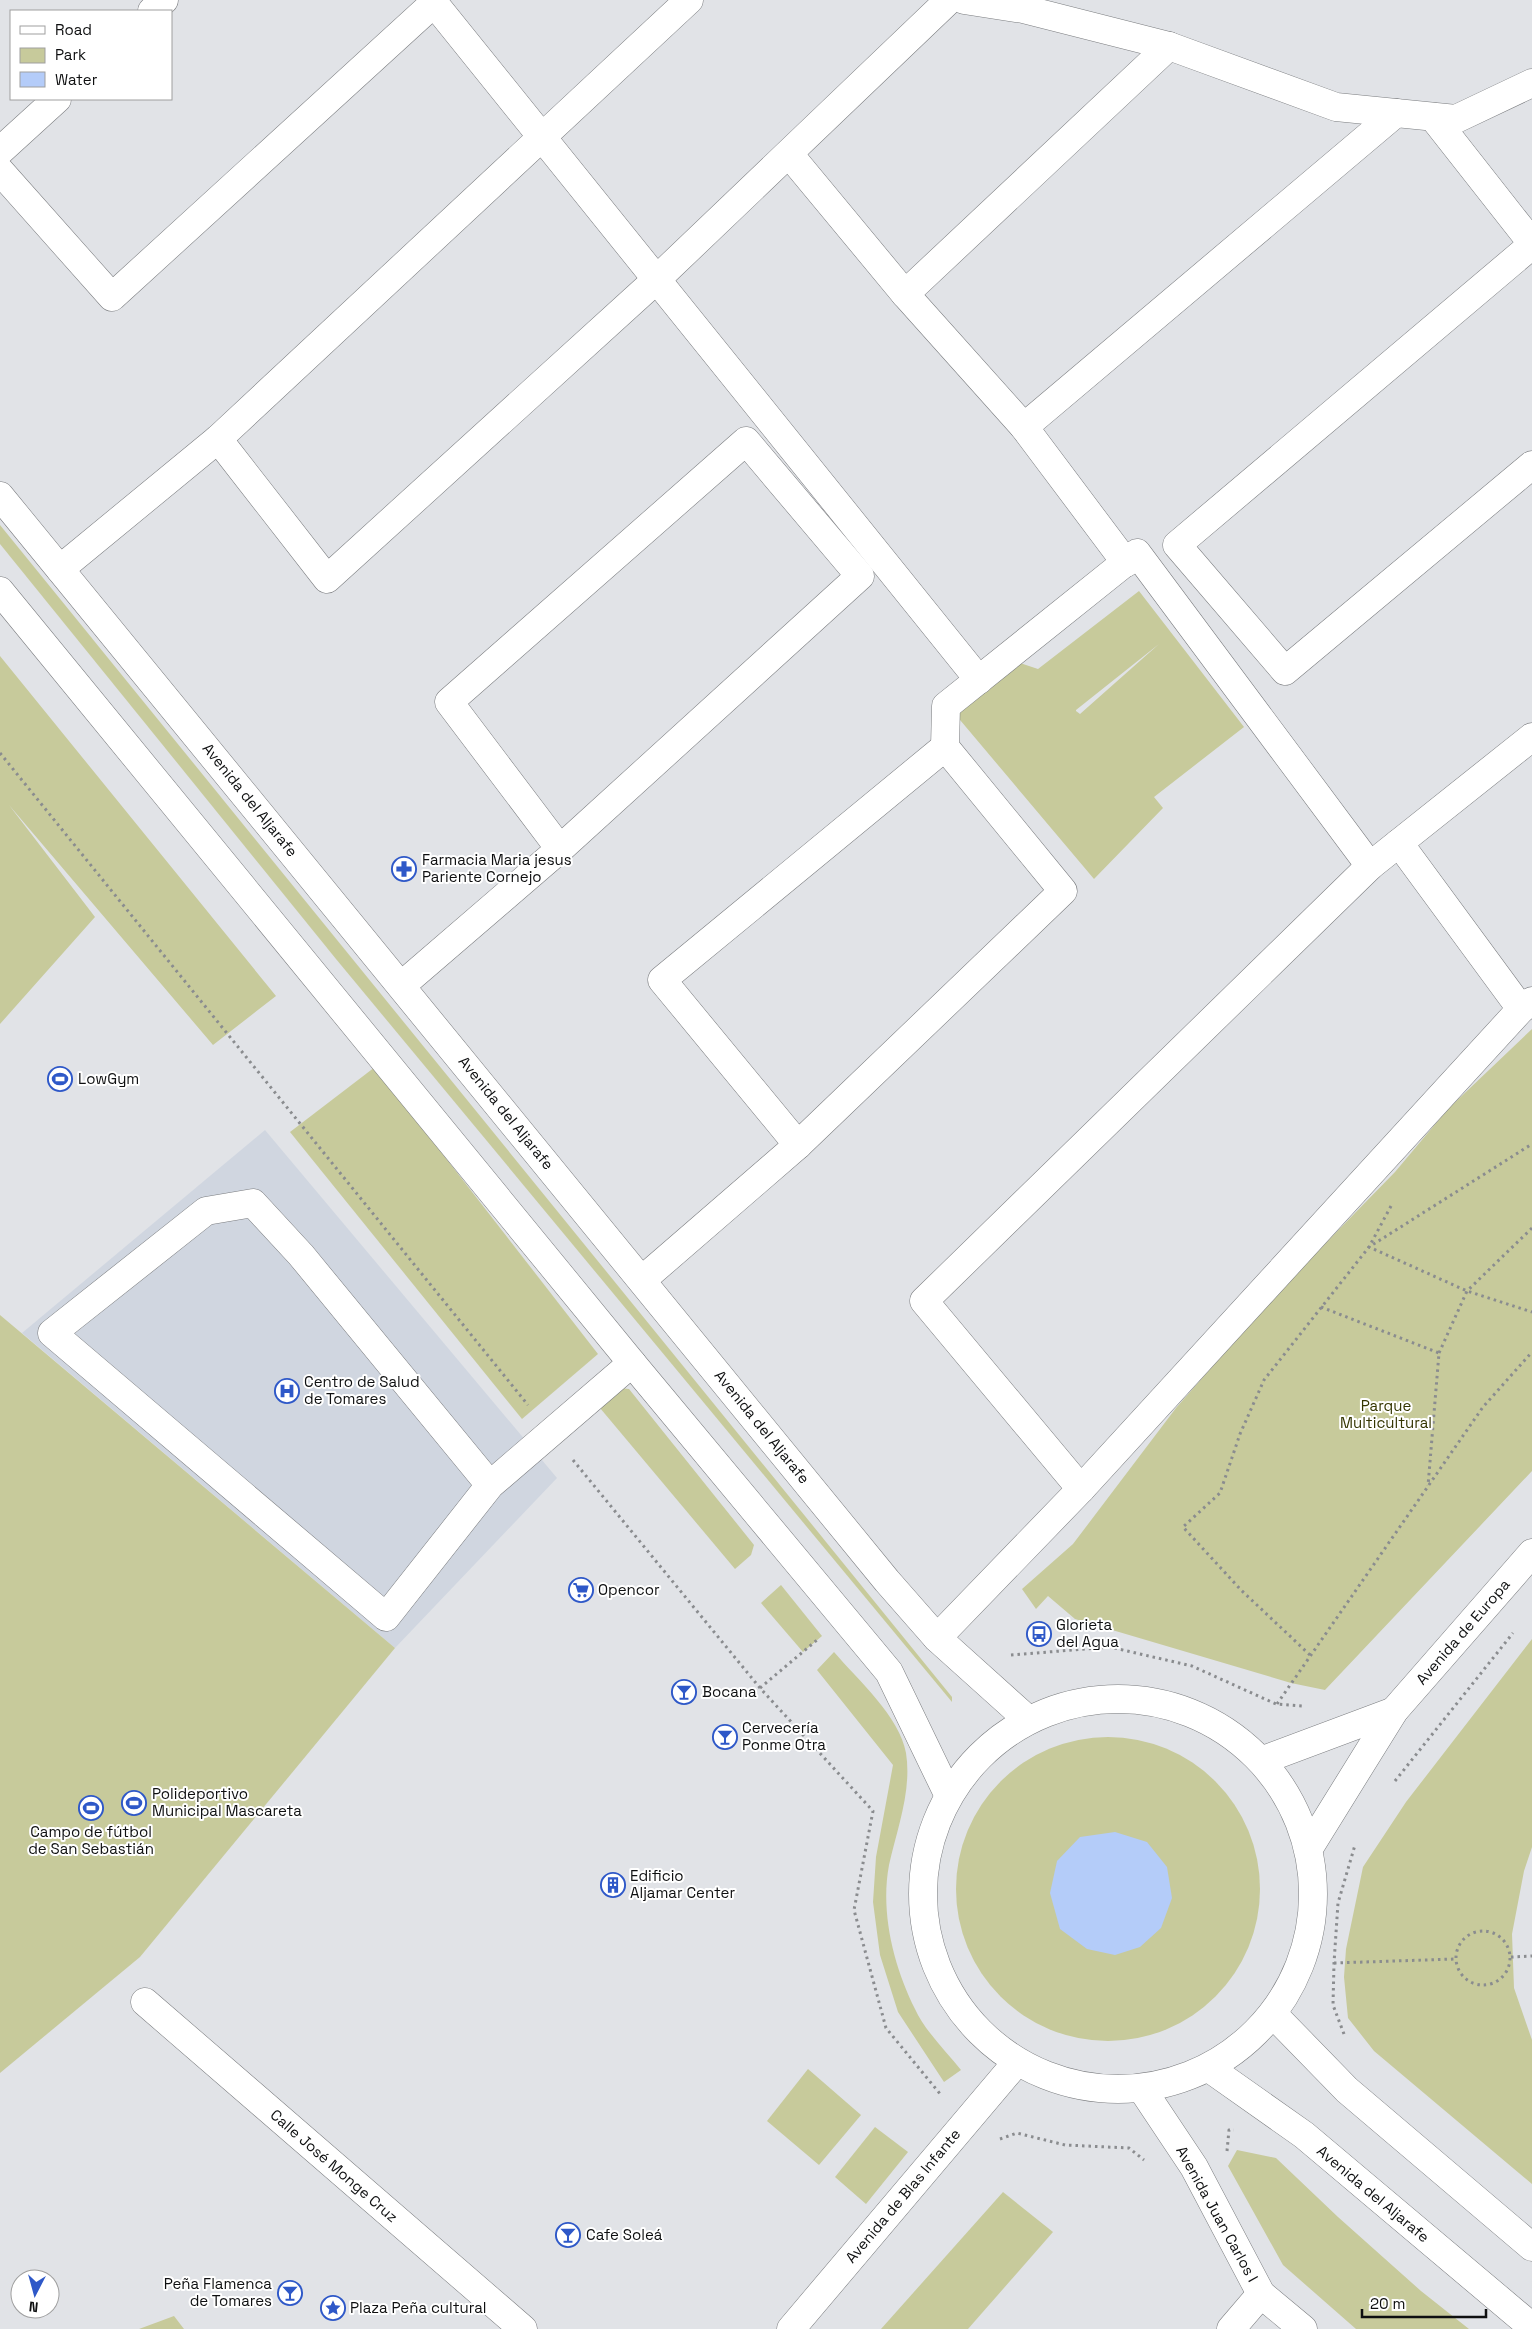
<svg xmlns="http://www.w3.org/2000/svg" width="1532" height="2329" font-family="'Space Grotesk',sans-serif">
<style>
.built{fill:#d0d6e0}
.green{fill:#c7ca9b;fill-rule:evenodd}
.water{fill:#b4ccf9}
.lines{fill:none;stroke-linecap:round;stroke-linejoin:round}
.minor-casing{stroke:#7a7c7f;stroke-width:29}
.major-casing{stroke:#7a7c7f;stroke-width:29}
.path{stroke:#8a8c8f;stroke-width:3;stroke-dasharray:2.5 4;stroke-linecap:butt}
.minor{stroke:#fff;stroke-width:28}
.major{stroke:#fff;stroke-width:28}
.labels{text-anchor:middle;stroke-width:4;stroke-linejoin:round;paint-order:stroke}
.street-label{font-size:15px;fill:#0e0f10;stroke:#fff}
.poi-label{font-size:15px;fill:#0e0f10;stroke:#fff;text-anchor:start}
.park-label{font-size:15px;fill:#343500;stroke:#fff}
</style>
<rect width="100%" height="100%" fill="#e1e3e7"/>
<polygon class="built" points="265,1130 557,1478 395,1648 22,1333"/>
<g class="green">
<polygon points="0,525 952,1697 952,1702 336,959 0,544"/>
<path d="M1139,591L1244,727L1154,797L1163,808L1094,879L955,714L1017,662L1038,669ZM1159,644L1080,714L1076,711V710Z"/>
<polygon points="0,656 276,996 213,1045 9,805 95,917 0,1024"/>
<polygon points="1532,1029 1532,1471 1325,1690 1291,1683 1075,1619 1048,1596 1036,1609 1022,1589 1073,1544 1176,1408 1274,1296 1395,1172 1448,1109"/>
<polygon points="375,1067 598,1354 522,1419 290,1132"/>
<polygon points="0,1315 395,1648 140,1957 0,2073"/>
<polygon points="620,1388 629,1389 754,1545 751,1555 735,1569 600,1408"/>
<polygon points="781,1585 822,1636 803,1652 761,1603"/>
<polygon points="1532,1639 1532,1847 1524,1871 1512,1934 1514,1988 1532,2040 1532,2184 1374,2051 1348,2018 1344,1977 1346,1949 1363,1867 1406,1802"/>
<path d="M834,1652C858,1680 900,1717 906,1753C912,1791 897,1829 889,1865C880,1913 894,1967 915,2009C925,2031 946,2051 961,2070L944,2082L898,2012L880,1955L873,1902L876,1857L893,1765L817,1670Z"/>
<circle cx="1108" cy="1889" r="152"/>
<polygon points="808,2069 861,2115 819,2165 767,2121"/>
<polygon points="875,2127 908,2152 866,2204 835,2177"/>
<polygon points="1237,2150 1276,2158 1338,2217 1421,2291 1469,2329 1356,2329 1283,2265 1228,2166"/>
<polygon points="1003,2192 1053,2232 968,2329 881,2329"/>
<polygon points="174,2316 184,2329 139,2329"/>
</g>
<polygon class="water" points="1115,1832 1147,1842 1167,1867 1172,1898 1161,1928 1140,1947 1115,1955 1087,1949 1060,1929 1050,1893 1057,1861 1080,1837"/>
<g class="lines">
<defs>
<g id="minor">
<polyline points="964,0 1023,9 1169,46 1336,107 1456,119 1532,83"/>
<polyline points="434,3 979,680"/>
<polyline points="152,11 164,0"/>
<polyline points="1433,117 1532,243"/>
<polyline points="0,151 57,99"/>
<polyline points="789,154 905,294"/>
<polyline points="0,171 112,297 434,3 435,0"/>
<polyline points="1532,245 1177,545 1285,671 1532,465"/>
<polyline points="1024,427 1396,113"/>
<polyline points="218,439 327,579 656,280 949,0"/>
<polyline points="1126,563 1024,427 905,294 1169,46"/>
<polyline points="60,569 218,439 689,0"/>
<polyline points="1399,843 1521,1009"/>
<polyline points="402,985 560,849 860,576 746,441 449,702 560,849"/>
<polyline points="798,1145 662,980 945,747"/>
<polyline points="642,1280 798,1145 1063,891 945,747 946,706 1137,553 1370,866"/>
<polyline points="490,1485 386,1617 52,1333 206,1211 253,1203 301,1255 490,1485 632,1363"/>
<polyline points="1081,1489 924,1301 1370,866 1532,737"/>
<polyline points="937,1638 1081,1489 1521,1009 1532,1001"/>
<polyline points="1263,1760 1394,1711"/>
<polyline points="1309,1848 1394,1711 1532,1553"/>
<polyline points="145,2002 523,2329"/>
<polyline points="1142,2089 1194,2167 1261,2294 1303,2329"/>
<polyline points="791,2329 1016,2063"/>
<polyline points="1231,2329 1261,2294"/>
</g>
<g id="major">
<polyline points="0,496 887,1581 937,1638 1026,1718"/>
<polyline points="0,591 632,1363 889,1672 947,1792"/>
<circle cx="1118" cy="1894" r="195"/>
<polyline points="1273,2014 1347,2090 1532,2247"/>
<polyline points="1209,2068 1304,2135 1532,2327"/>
</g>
</defs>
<use href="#minor" class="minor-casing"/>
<use href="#major" class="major-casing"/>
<g class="path">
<polyline points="0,753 528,1405"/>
<polyline points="1391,1206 1369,1247 1467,1291 1532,1312"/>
<polyline points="1321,1307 1439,1353 1428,1486"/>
<polyline points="1439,1353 1467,1291 1532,1228"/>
<polyline points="573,1460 760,1688 873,1811 854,1910 886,2028 941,2095"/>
<polyline points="1011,1655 1110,1647 1192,1666 1276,1704 1302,1706"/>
<polyline points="1310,1655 1241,1590 1183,1527 1220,1493 1240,1434 1264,1380 1369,1247 1532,1144"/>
<polyline points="760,1688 817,1640"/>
<polyline points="1277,1704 1483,1407 1532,1352"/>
<polyline points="1395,1781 1513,1633"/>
<circle cx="1483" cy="1958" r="27"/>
<polyline points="1511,1957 1532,1956"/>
<polyline points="1334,1963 1455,1959"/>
<polyline points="1344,2034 1333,2005 1334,1963 1338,1903 1355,1845"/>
<polyline points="1000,2139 1017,2133 1065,2145 1129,2148 1144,2160"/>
<polyline points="1227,2151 1229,2130 1234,2130"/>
</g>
<use href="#minor" class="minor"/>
<use href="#major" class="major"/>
</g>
<defs>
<symbol id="pharmacy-ring" viewBox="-11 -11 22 22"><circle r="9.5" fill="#fff" stroke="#2e58c8" stroke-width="1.5"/><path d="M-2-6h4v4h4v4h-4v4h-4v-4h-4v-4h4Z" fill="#2e58c8"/></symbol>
<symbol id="stadium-ring" viewBox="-11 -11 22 22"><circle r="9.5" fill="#fff" stroke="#2e58c8" stroke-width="1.5"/><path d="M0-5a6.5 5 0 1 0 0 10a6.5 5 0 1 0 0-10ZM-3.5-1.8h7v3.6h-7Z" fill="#2e58c8"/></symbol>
<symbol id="hospital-ring" viewBox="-11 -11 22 22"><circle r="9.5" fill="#fff" stroke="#2e58c8" stroke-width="1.5"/><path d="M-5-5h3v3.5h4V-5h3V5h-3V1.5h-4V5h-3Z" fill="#2e58c8"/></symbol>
<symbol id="supermarket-ring" viewBox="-11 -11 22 22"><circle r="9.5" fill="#fff" stroke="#2e58c8" stroke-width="1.5"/><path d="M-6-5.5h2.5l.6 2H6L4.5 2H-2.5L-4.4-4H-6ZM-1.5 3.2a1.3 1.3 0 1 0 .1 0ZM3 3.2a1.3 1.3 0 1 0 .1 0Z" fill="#2e58c8"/></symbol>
<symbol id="bus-ring" viewBox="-11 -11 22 22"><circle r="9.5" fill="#fff" stroke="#2e58c8" stroke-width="1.5"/><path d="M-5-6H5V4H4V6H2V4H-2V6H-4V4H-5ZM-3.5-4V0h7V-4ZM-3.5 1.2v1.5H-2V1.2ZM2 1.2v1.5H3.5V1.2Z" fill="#2e58c8"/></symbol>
<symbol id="bar-ring" viewBox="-11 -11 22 22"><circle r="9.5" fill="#fff" stroke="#2e58c8" stroke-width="1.5"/><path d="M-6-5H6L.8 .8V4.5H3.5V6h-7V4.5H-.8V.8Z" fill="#2e58c8"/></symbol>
<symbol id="building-ring" viewBox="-11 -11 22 22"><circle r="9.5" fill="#fff" stroke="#2e58c8" stroke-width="1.5"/><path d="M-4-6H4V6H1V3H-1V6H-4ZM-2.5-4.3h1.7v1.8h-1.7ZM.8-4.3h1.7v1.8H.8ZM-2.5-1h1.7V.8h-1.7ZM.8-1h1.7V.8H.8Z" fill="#2e58c8"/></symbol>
<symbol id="sight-ring" viewBox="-11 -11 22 22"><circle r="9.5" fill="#fff" stroke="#2e58c8" stroke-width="1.5"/><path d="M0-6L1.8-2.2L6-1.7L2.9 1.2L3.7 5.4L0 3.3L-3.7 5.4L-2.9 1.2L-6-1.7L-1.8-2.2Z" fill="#2e58c8"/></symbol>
</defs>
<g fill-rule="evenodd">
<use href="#pharmacy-ring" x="390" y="855" width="28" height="28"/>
<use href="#stadium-ring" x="46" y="1065" width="28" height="28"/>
<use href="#hospital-ring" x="273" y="1377" width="28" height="28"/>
<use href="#supermarket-ring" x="567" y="1576" width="28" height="28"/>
<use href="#bus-ring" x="1025" y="1620" width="28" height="28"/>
<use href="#bar-ring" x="670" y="1678" width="28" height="28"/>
<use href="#bar-ring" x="711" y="1723" width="28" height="28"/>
<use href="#stadium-ring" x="120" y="1789" width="28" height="28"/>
<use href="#stadium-ring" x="77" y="1794" width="28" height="28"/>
<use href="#building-ring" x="599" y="1871" width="28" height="28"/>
<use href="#bar-ring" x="554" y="2221" width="28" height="28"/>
<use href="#bar-ring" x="276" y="2279" width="28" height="28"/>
<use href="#sight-ring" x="319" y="2294" width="28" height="28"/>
</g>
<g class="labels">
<g class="street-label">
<text transform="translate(250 800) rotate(51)" y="5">Avenida del Aljarafe</text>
<text transform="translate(506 1113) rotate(51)" y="5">Avenida del Aljarafe</text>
<text transform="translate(762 1427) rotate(51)" y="5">Avenida del Aljarafe</text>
<text transform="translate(1463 1632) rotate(-49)" y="5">Avenida de Europa</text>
<text transform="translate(334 2166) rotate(41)" y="5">Calle José Monge Cruz</text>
<text transform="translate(1373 2194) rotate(40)" y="5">Avenida del Aljarafe</text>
<text transform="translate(903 2196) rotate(-50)" y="5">Avenida de Blas Infante</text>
<text transform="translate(1217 2214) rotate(61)" y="5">Avenida Juan Carlos I</text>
</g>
<g class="poi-label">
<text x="422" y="865">Farmacia Maria jesus<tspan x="422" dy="17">Pariente Cornejo</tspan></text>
<text x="78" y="1084">LowGym</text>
<text x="304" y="1387">Centro de Salud<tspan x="304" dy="17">de Tomares</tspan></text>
<text x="598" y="1595">Opencor</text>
<text x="1056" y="1630">Glorieta<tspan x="1056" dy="17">del Agua</tspan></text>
<text x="702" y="1697">Bocana</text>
<text x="742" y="1733">Cervecería<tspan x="742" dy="17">Ponme Otra</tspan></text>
<text x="152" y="1799">Polideportivo<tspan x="152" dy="17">Municipal Mascareta</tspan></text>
<text x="91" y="1837" text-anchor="middle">Campo de fútbol<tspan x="91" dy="17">de San Sebastián</tspan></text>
<text x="630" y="1881">Edificio<tspan x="630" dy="17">Aljamar Center</tspan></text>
<text x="586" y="2240">Cafe Soleá</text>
<text x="272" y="2289" text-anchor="end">Peña Flamenca<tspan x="272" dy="17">de Tomares</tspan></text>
<text x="350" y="2313">Plaza Peña cultural</text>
</g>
<g class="park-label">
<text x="1386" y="1411">Parque<tspan x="1386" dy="17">Multicultural</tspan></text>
</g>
</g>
<rect x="10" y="10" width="162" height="90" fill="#ffffff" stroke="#9f9f9f"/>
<rect x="20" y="26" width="25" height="8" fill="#ffffff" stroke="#9f9f9f"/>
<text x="55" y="35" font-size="15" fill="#0e0f10">Road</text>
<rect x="20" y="48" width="25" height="15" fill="#c7ca9b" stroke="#9f9f9f"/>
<text x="55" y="60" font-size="15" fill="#0e0f10">Park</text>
<rect x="20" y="72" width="25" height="15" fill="#b4ccf9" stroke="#9f9f9f"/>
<text x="55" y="85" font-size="15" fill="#0e0f10">Water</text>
<g transform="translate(35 2294) rotate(186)"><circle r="24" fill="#ffffff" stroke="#9f9f9f"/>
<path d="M0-4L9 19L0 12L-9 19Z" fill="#2e58c8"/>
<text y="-8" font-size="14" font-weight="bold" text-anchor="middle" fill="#0e0f10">N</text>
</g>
<path d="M1362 2309v8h124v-8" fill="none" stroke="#0e0f10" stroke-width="2.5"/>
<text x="1370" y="2309" font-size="15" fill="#0e0f10" stroke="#ffffff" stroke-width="4" paint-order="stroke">20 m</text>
</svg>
